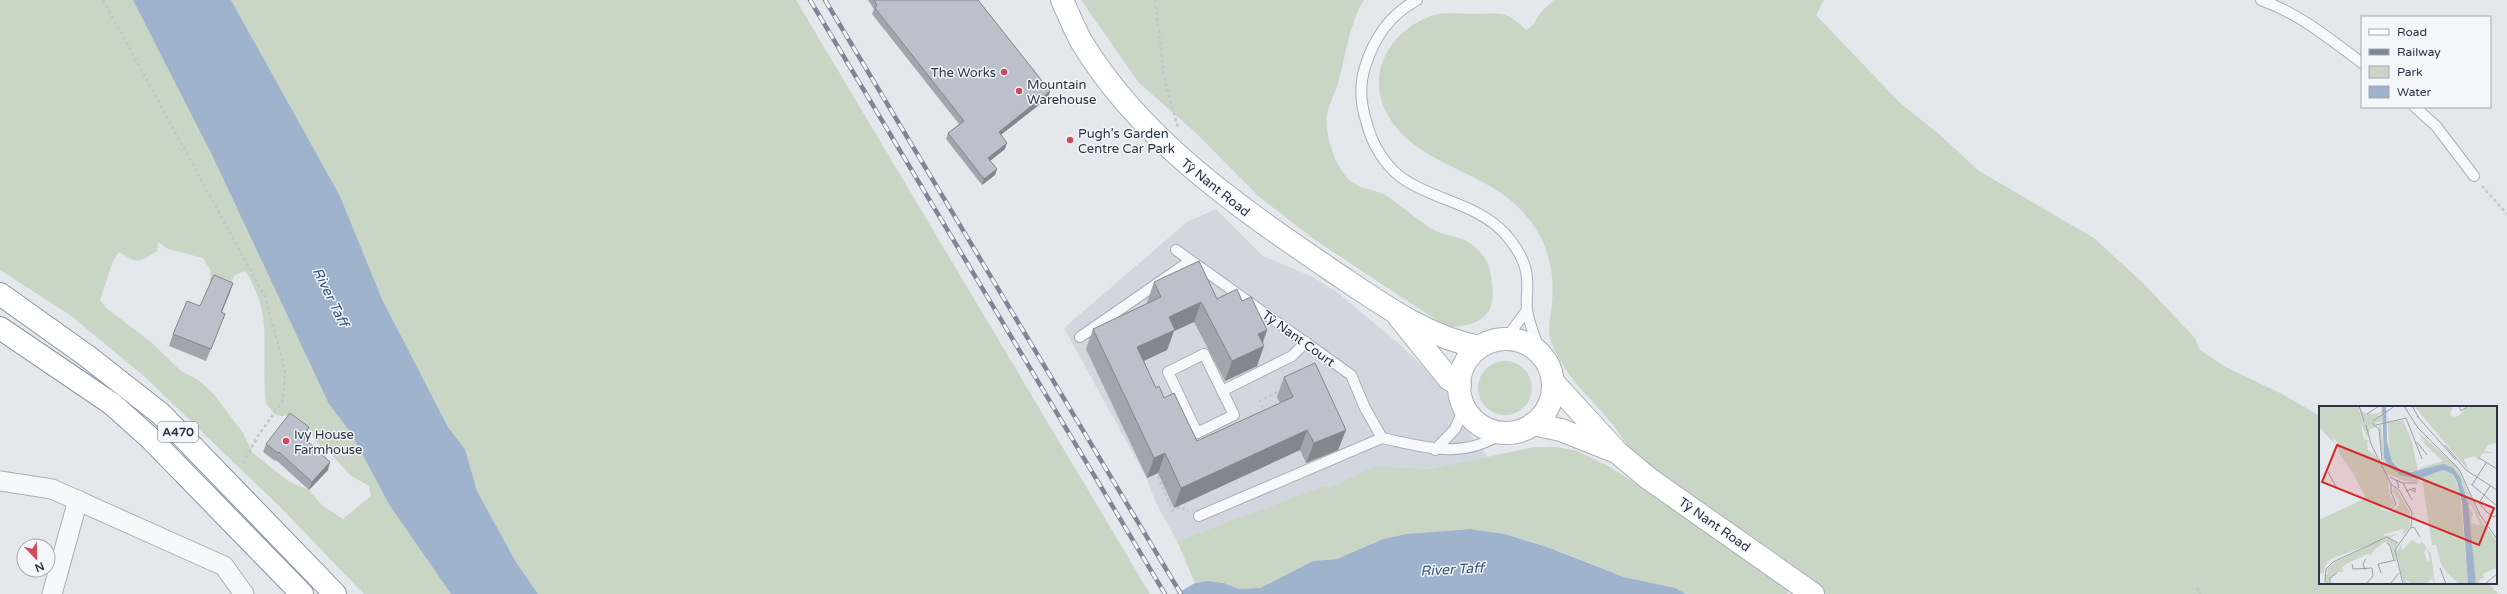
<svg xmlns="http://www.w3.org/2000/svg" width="2507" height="594" font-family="'Varela Round',sans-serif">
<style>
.built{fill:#d2d6de}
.green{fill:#c9d6c5;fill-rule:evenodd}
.water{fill:#9fb4cc}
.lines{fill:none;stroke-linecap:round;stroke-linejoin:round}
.service-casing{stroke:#a9aeb7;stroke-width:12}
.minor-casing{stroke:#a9aeb7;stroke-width:21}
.secondary-casing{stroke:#a9aeb7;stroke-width:24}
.trunk-casing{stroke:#8b94a3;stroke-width:24}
.path{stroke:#c2c5cb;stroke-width:2.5;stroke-dasharray:3 3;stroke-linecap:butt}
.service{stroke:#f7f8fa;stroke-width:10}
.minor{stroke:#f7f8fa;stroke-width:19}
.secondary{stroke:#fff;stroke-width:22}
.trunk{stroke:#fff;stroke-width:22}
.rail-casing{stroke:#7d8696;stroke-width:4.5}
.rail{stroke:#f4f6f9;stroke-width:3;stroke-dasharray:9;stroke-linecap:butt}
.wall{fill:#a1a5ae}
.shaded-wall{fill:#83868d}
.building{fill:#bbc0ca;stroke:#83868d}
.poi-dot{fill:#d1495b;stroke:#f4f6f9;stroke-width:1.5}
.labels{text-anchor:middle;stroke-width:3;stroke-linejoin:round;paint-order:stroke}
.shield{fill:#f4f6f9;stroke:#676e7b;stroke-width:1}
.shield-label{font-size:12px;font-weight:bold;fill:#2b3445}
.poi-label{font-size:13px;fill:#2b3445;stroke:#f4f6f9;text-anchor:start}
.street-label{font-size:13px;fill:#2b3445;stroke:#f4f6f9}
.water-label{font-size:14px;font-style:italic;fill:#34527a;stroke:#f4f6f9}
.inset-road{fill:none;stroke:#9a9fa9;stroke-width:1}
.view{fill:#d62828;fill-opacity:0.15;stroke:#d62828;stroke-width:2}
.inset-edge{fill:none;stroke:#2b3445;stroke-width:2}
</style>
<rect width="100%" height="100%" fill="#e4e7ec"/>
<polygon class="built" points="1216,209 1263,256 1313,277 1338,293 1397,342 1442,384 1462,424 1488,457 1430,469 1375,466 1329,488 1324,486 1177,541 1156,503 1146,477 1064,328 1187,222"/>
<g class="green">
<path d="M0,0H139L355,431L390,506L451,594H364L280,507L144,376L70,315L0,270ZM158,242L168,249L203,258L211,271L209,286L229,295L230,284L235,275L245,271C275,315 260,354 266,403L274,414L281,416L290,415L298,418L310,430L316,442L332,455L350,475L369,486L371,496L343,519L323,506L309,490L288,481L253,453L243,433L213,393L198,380L181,371L151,342L106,308L100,300L113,261L119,252C138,264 138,263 157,251Z"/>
<polygon points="231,0 796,0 1150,594 538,594 516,562 477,491 465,449 448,427 382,299 340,196"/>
<path d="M1081,0H1364C1349,24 1346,56 1338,83C1335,93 1329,104 1327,115C1324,134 1336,171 1353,183C1364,190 1377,190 1387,196C1402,206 1422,224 1436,231C1450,237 1463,236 1475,247C1488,259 1490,266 1492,284C1497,317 1477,327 1447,327L1315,240L1258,196L1196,133L1139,83Z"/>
<path d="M1554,0H1824L1816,15L1899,102L1940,135L1979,171L2094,238L2142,282L2195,338L2200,350L2224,366L2282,394L2320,416V583H2488L2498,594H1813L1793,580L1787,594H1686L1675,588L1624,577L1548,547L1505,534L1470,529L1406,534L1383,539L1337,559L1313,561L1260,588L1239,589L1224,583L1208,581L1195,583L1177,541L1324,486L1329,488L1375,466L1430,469L1534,447H1557L1577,451L1608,466L1640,486L1648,478C1636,461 1626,441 1613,425C1590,396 1567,380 1552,344C1546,330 1551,318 1552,303C1555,268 1547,239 1523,212C1484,167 1404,165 1382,102C1369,63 1398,26 1434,15C1445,12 1460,14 1472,14C1499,14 1506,9 1526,30L1533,25L1541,12Z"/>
<circle cx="1505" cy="388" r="27"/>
</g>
<g class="water">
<polygon points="133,0 231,0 340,196 382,299 448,427 465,449 477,491 516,562 538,594 451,594 390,506 351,433 329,404 213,157"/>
<polygon points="1470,529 1505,534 1547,547 1624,577 1675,588 1686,594 1176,594 1195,583 1208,581 1224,583 1239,589 1260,588 1313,561 1337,559 1383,539 1406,534"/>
</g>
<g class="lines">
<defs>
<g id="service">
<path d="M1417,0C1389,15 1374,38 1365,67C1359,86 1361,106 1367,124C1372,144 1386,168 1405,180C1439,202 1479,204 1507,236C1517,248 1527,264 1527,280C1528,289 1526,300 1527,310C1529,324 1536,339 1540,353"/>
<path d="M2261,0C2300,14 2330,39 2362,63"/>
<polyline points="2415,107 2436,126 2474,176"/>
<path d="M1176,250L1351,375L1365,408L1382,438C1425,447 1463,460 1502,433"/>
<polyline points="1080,337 1190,261"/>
<polyline points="1505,340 1527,310"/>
<polygon points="1204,354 1234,415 1197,433 1168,372"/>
<polyline points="1222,391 1292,356 1306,342"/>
<polyline points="1435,450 1455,429 1464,408"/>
<polyline points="1199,516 1382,438"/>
</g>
<g id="minor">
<polyline points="0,481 52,489 224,566 244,594"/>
<polyline points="52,594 78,500"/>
</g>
<g id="secondary">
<path d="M1062,0C1068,13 1074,28 1081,41C1140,139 1236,205 1328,268C1376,300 1423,336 1479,347"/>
<polyline points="1399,317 1449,379 1460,385"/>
<circle cx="1506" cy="386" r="47"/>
<polyline points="1553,382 1618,453 1648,478 1813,594"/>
<polyline points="1533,424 1561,430 1614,451"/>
</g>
<g id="trunk">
<polyline points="0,294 87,356 161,414 335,594"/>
<polyline points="0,328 112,404 150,438 302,594"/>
</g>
</defs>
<use href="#service" class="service-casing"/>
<use href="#minor" class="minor-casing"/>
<use href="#secondary" class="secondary-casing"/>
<use href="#trunk" class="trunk-casing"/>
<g class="path">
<polyline points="103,0 265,297 285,370 283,400 258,436 243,463"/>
<polyline points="1155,0 1165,82 1178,127"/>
<polyline points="2482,186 2507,214"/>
<polyline points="1266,413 1260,401 1281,390"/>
<polyline points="1161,473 1157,475 1173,511 1180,507 1188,511"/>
<polyline points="2197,588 2200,594"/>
</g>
<use href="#service" class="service"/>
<use href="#minor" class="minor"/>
<use href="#secondary" class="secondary"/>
<use href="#trunk" class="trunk"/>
<defs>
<g id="rail">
<polyline points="810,0 1165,594"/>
<polyline points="825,0 1181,594"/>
</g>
</defs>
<use href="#rail" class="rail-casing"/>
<use href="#rail" class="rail"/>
</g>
<g class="wall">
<polygon points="868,0 978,0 1050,91 1048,98 1001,134 1005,149 990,161 997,169 995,175 982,185 946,139 948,133 959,124 872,14 874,9"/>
<polygon points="1154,282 1217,299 1242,301 1267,330 1263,343 1257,366 1225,381 1194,322 1174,331 1167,350 1144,361 1156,388 1164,398 1197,441 1280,403 1277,397 1284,377 1346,430 1338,450 1306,463 1300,450 1174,508 1158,473 1147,478 1086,349 1093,329 1148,304 1147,302"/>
<polygon points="233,283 222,312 225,314 206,361 169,346 173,334 200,306"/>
<polygon points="306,435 304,438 328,470 309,490 276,460 275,461 263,452 266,444"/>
</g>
<g class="shaded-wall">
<polygon points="1050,91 1048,98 997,138 999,132"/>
<polygon points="1007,143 1005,149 986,164 988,158"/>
<polygon points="997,169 995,175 982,185 984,179"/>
<polygon points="233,283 229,295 217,323 221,312"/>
<polygon points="1201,302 1194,322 1174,331 1167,350 1130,367 1137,347 1169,317"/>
<polygon points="1267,330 1261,347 1264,346 1257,366 1225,381 1232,361 1258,334"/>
<polygon points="309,427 306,435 299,444 302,436"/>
<polygon points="1307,430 1300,450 1174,508 1181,488"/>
<polygon points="1346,430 1338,450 1306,463 1314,443"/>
<polygon points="1165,453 1158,473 1147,478 1154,458"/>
<polygon points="330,462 328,470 309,490 312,482"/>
</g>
<g class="building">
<polygon points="874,0 978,0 1050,91 999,132 1007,143 988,158 997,169 984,179 948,133 964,121 875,8 877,5"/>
<polygon points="1199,261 1217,299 1237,289 1242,301 1251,297 1267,330 1258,334 1264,346 1232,361 1201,302 1169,317 1175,330 1137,347 1156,388 1159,386 1164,398 1174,393 1197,441 1293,397 1284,377 1315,363 1346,430 1314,443 1307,430 1181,488 1165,453 1154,458 1093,329 1161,297 1154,282"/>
<polygon points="214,275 233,283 221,312 225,314 211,349 173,334 187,301 200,306"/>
<polygon points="290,413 309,427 302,436 330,462 312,482 279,452 278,453 266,444"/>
</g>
<g class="poi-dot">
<circle cx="1004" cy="72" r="4"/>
<circle cx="1019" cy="91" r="4"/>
<circle cx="1070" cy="140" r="4"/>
<circle cx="286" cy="441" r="4"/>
</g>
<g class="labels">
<rect class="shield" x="158" y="422" width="40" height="20" rx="3"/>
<g class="shield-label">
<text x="178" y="436">A470</text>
</g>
<g class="poi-label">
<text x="996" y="77" text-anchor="end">The Works</text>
<text x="1027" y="89">Mountain<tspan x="1027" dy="15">Warehouse</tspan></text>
<text x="1078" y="138">Pugh's Garden<tspan x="1078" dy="15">Centre Car Park</tspan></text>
<text x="294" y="439">Ivy House<tspan x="294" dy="15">Farmhouse</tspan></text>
</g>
<g class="street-label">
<text transform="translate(1216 187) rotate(39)" y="5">Tŷ Nant Road</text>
<text transform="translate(1299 338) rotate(36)" y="5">Tŷ Nant Court</text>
<text transform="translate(1715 524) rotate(35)" y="5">Tŷ Nant Road</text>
</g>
<g class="water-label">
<text transform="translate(331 297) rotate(64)" y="5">River Taff</text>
<text transform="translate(1452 569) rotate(-3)" y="5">River Taff</text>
</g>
</g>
<g transform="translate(2319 406)">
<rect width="178" height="178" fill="#e4e7ec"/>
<path d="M0,0H39L44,17L40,0L45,7L56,8L62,6L63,0V7L58,10L63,9V15L56,17L58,21L51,23L48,31L42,18L45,33L50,35L48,36L49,44L64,56L60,20L62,17L65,52L70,60L81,69L97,71L100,76L86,75L69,68L70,87L76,98L70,102L65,99L62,103L73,106L80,99V94L73,85L76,82L91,105L90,122L85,128L82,127L85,126L84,123L65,128V130L80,128L14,152L8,156L4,168L0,166V114L47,92L31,62L21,49L18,36L14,31L15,37L0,21ZM95,0H134L131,8L134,11L141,9L149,0H178V37L169,39L165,45L177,47H164L159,54L156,50L145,53L150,65ZM68,6L70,16L84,14L93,36L99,65H85L71,54ZM99,26L138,61L162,115L178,135L177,162L164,168L165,172L160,174V178H157L144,78L138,67L130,60L123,59L102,65L101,62L124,55L107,40ZM152,98L161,118L159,120L152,116L154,107L149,100ZM124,64L134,68L141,87L149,178H140L128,167L122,158L117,139H113L103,72ZM68,131L79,137L76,154L72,140L66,136L56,143L52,149L48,148L27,158L23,161L24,166H19L12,171L9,178L6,176L5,169L9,168L8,163L16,156ZM101,133L108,142L105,146L108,155L111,154L108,144L112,147L116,178L113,173L106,178H93L87,174L88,178H85L77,147L84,135L82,141L84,144L93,134L100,138L103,136Z" fill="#c9d6c5" fill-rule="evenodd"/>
<path d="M63,0H67L68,35L73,56L82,64L92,66L125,58L134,62L141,71L149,98L157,178H149L143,96L138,76L134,68L124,64L100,73L81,69L70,60L65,52Z" fill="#9fb4cc"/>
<path class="inset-road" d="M40,0L45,15M85,0L99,22L140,63L161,109L178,133M93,0L100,12M140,0L142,5L149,0M48,8L60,0M98,10L137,54M54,15L76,0M53,17L60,23L63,54M47,19L52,38L72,78L80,84L93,106L92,121L76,144L84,178M57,19L87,12L103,53M98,36L108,49M126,39L147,64L178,84M160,52L178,63M9,66L17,81L32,88M71,71L78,75L80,82M77,74L84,77L93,94M84,77H98M152,78L178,100M153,79L167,57M171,80L160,97L169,107L175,111L178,109M87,85L96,82V86L93,84M66,102L72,103L77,98L72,86V78M92,122L95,121L101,131M68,137L71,140L75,154M33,158L34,163L53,162L54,170L47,178M121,162L127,178M46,164L44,158L47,153M62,167L59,158L77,154M6,176L7,163L14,156L68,131L79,137M72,177L80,167M11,178V172L18,167M166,178L178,168"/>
<path class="view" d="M18,39L175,102L160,139L3,76Z"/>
<rect width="178" height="178" class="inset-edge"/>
</g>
<rect x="2361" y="16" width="130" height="92" fill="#f4f6f9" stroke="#a4a8b1"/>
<rect x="2369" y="29" width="20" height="6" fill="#ffffff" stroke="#a4a8b1"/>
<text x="2397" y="36" font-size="12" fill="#2b3445">Road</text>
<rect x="2369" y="49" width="20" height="6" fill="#7d8696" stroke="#a4a8b1"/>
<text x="2397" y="56" font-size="12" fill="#2b3445">Railway</text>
<rect x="2369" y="66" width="20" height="12" fill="#c9d6c5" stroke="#a4a8b1"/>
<text x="2397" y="76" font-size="12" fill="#2b3445">Park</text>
<rect x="2369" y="86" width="20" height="12" fill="#9fb4cc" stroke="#a4a8b1"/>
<text x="2397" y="96" font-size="12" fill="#2b3445">Water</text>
<g transform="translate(36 558) rotate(158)"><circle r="19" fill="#f4f6f9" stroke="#a4a8b1"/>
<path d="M0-3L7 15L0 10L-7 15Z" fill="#d1495b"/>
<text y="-6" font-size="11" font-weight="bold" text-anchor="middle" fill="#2b3445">N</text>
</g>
</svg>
